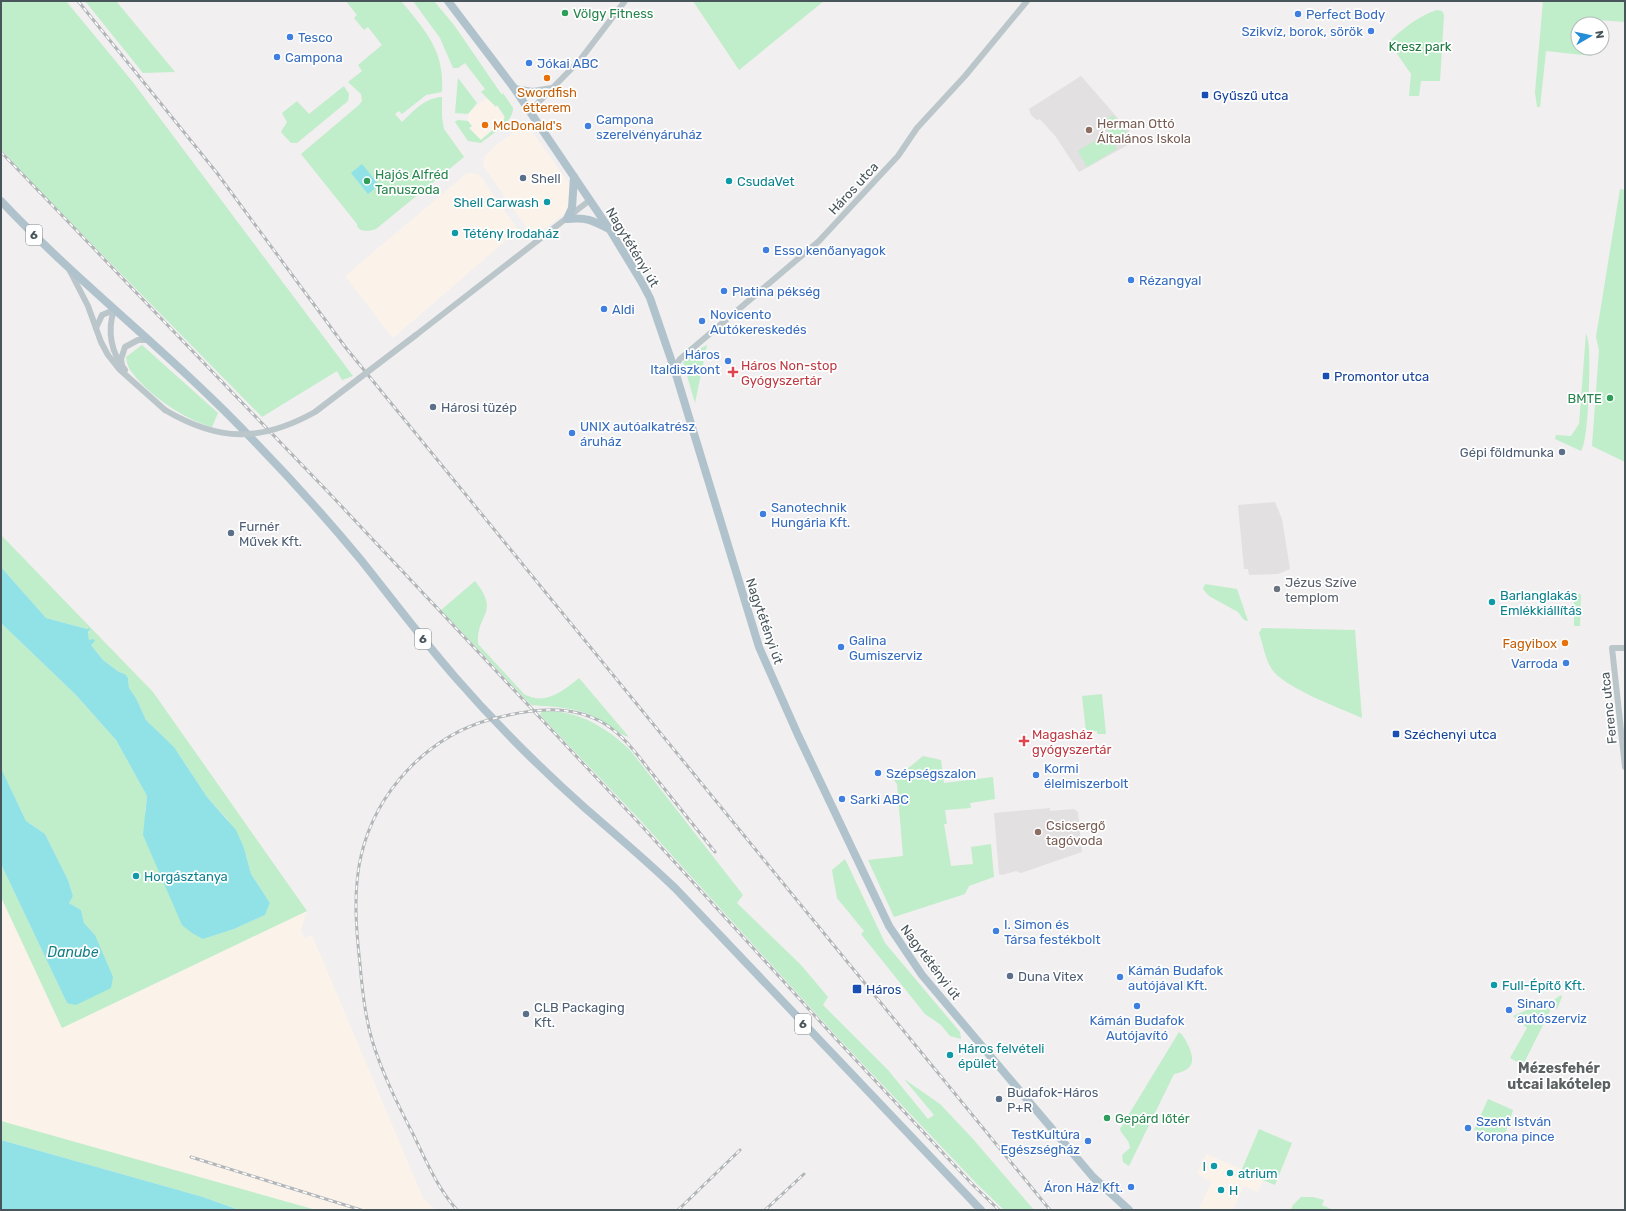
<svg xmlns="http://www.w3.org/2000/svg" width="1626" height="1211" font-family="Rubik,sans-serif">
<style>
.commercial{fill:#fbf3ea}
.education{fill:#e2e0e1}
.green{fill:#c0edca}
.water{fill:#90e2e7}
.lines{fill:none;stroke-linecap:round;stroke-linejoin:round}
.minor{stroke:#bbc6cb;stroke-width:6}
.major{stroke:#b0c3cc;stroke-width:8}
.rail-casing{stroke:#b2b6b9;stroke-width:3}
.rail{stroke:#fff;stroke-width:1.5;stroke-dasharray:4.5;stroke-linecap:butt}
.minor-bridge{stroke:#bbc6cb;stroke-width:6}
.leisure-dot{fill:#2e9e5b;stroke:#fff;stroke-width:1.5}
.shop-dot{fill:#3f7fe0;stroke:#fff;stroke-width:1.5}
.food-dot{fill:#e8710a;stroke:#fff;stroke-width:1.5}
.transit-dot{fill:#1a4fb4;stroke:#fff;stroke-width:1.5}
.education-dot{fill:#8d6e63;stroke:#fff;stroke-width:1.5}
.service-dot{fill:#5c6f8a;stroke:#fff;stroke-width:1.5}
.culture-dot{fill:#0f9aa8;stroke:#fff;stroke-width:1.5}
.health-dot{fill:#e0444e;stroke:#fff;stroke-width:1.5}
.worship-dot{fill:#6b7280;stroke:#fff;stroke-width:1.5}
.labels{text-anchor:middle;stroke-width:3.5;stroke-linejoin:round;paint-order:stroke}
.shield{fill:#fff;stroke:#7f888c;stroke-width:1}
.shield-label{font-size:12px;font-weight:bold;fill:#48555b}
.leisure-label{font-size:13px;fill:#27864d;stroke:#fff;text-anchor:start}
.shop-label{font-size:13px;fill:#366cbe;stroke:#fff;text-anchor:start}
.park-label{font-size:13px;fill:#1c793d;stroke:#fff}
.food-label{font-size:13px;fill:#c56008;stroke:#fff}
.transit-label{font-size:13px;fill:#164399;stroke:#fff;text-anchor:start}
.education-label{font-size:13px;fill:#785e54;stroke:#fff;text-anchor:start}
.service-label{font-size:13px;fill:#4e5e75;stroke:#fff;text-anchor:start}
.culture-label{font-size:13px;fill:#0d838f;stroke:#fff;text-anchor:start}
.street-label{font-size:13px;fill:#48555b;stroke:#fff}
.health-label{font-size:13px;fill:#be3a42;stroke:#fff;text-anchor:start}
.worship-label{font-size:13px;fill:#5b616d;stroke:#fff;text-anchor:start}
.water-label{font-size:14px;font-style:italic;fill:#137f85;stroke:#fff}
.neighbourhood-label{font-size:14px;font-weight:bold;fill:#5c6164;stroke:#fff}
</style>
<rect width="100%" height="100%" fill="#f1efef"/>
<g class="commercial">
<polygon points="488,97 496,105 505,119 480,140 469,128 472,126 468,121 468,114 477,105"/>
<polygon points="528,126 571,186 571,203 567,212 544,229 534,230 526,227 484,167 483,163 484,157 499,143 519,128"/>
<polygon points="472,173 480,175 518,230 393,338 345,276 466,174"/>
<polygon points="1,897 62,1028 307,911 301,930 304,939 312,935 423,1198 436,1210 316,1210 1,1121"/>
<polygon points="1259,1129 1292,1143 1275,1185 1263,1180 1258,1192 1244,1186 1233,1210 1198,1210 1212,1182 1197,1174 1206,1154 1241,1169"/>
</g>
<g class="education">
<polygon points="1081,76 1137,140 1079,172 1056,137 1040,119 1037,120 1031,115 1029,109"/>
<polygon points="1275,502 1282,519 1290,569 1278,574 1249,575 1248,569 1244,569 1238,505"/>
<polygon points="1050,808 1050,811 1074,809 1078,812 1082,852 1021,873 1016,871 1002,875 999,874 994,813"/>
</g>
<g class="green">
<polygon points="1,1 66,1 132,81 353,376 342,380 337,371 262,417 32,183 1,149"/>
<polygon points="85,1 116,1 175,72 143,73"/>
<path d="M346,1H401C425,30 445,51 442,92L426,95L402,114L399,111L395,114L402,122C414,111 424,98 442,97V117L444,129L464,157L376,229C369,232 357,232 357,224L301,154L359,105L362,101L361,94L348,82L362,71L358,65L382,45L368,27L364,30L354,18L357,15Z"/>
<path d="M413,1H434L454,25L502,95L503,93L513,108C514,122 490,135 481,143L468,141L455,122L458,120L468,121L472,126L469,128L481,140L502,122L505,117L497,105L496,107L481,92L485,89L465,63L458,68H453L440,38Z"/>
<polygon points="693,1 824,1 739,70"/>
<polygon points="1543,1 1625,1 1625,22 1598,20 1597,24 1578,24 1578,48 1593,48 1592,56 1546,51 1540,107 1537,107 1535,92"/>
<path d="M1437,10L1442,11L1444,15L1440,81H1421L1419,96H1409L1411,74L1389,42C1402,29 1420,15 1437,10Z"/>
<polygon points="458,78 477,103 468,114 455,113"/>
<polygon points="344,86 349,94 348,101 297,143 291,143 281,132 287,122 282,113 297,101 309,114"/>
<polygon points="1113,115 1130,137 1119,145 1102,123"/>
<polygon points="1108,133 1117,149 1087,167 1078,151"/>
<polygon points="1620,189 1625,190 1625,462 1592,446 1599,350 1596,337"/>
<path d="M1586,333C1588,339 1589,345 1589,351C1590,368 1589,440 1581,451L1555,439L1556,435L1571,436L1579,424Z"/>
<path d="M142,345L218,413L212,427C185,420 147,394 131,371C128,368 127,361 126,357Z"/>
<polygon points="707,345 695,403 683,362 699,349"/>
<polygon points="1,535 153,692 307,911 62,1028 1,897 1,864 67,1003 95,935 84,923 81,910 69,903 73,896 68,880 45,834 26,821 1,768 1,623 76,695 116,740 147,796 145,812 203,939 234,929 265,915 270,903 251,874 244,848 227,819 207,797 174,747 146,720 136,698 129,688 128,678 125,674 119,672 103,660 91,645 88,636 89,628 87,629 46,618 1,567"/>
<path d="M475,581C501,614 476,613 478,644L524,694C545,706 563,691 579,678L629,737C617,734 608,724 597,718C576,707 555,707 531,705L441,610Z"/>
<polygon points="1205,584 1237,589 1248,621 1244,620 1238,612 1209,596 1203,589"/>
<polygon points="1574,594 1581,594 1580,626 1574,626"/>
<path d="M1262,628L1355,630L1362,718C1340,708 1282,687 1271,668C1265,658 1263,644 1259,633Z"/>
<polygon points="1102,694 1106,734 1097,734 1097,731 1086,732 1082,696"/>
<path d="M542,711C577,710 605,726 630,750L743,895L737,903L801,965L828,997L823,1005L888,1070L928,1119L934,1115L904,1079L940,1104L973,1139L1034,1210H1004L976,1183L839,1039L640,820L540,715Z"/>
<polygon points="923,756 941,760 944,783 993,777 995,799 970,803 971,808 945,810 947,824 944,824 951,866 973,864 971,847 991,844 994,877 969,886 965,894 894,917 868,860 903,856 897,784 894,780"/>
<polygon points="845,859 885,943 960,1032 961,1039 950,1036 941,1025 925,1014 861,934 864,931 837,898 832,870"/>
<polygon points="1561,995 1562,997 1557,1009 1552,1007 1523,1065 1510,1058 1527,1028 1513,1016 1536,1006 1539,1010"/>
<path d="M1179,1032C1183,1035 1185,1039 1188,1045C1196,1062 1193,1070 1174,1074L1129,1166L1123,1162L1122,1155L1130,1148C1129,1138 1122,1136 1120,1129Z"/>
<polygon points="1488,1099 1513,1110 1503,1140 1474,1130"/>
<polygon points="1,1121 316,1210 239,1210 203,1197 1,1140"/>
<polygon points="1259,1129 1292,1143 1275,1185 1241,1171"/>
<polygon points="1301,1197 1313,1197 1324,1200 1322,1205 1333,1210 1291,1210 1293,1205"/>
</g>
<g class="water">
<polygon points="362,164 379,185 368,194 351,173"/>
<polygon points="1,567 46,618 87,629 89,628 90,629 88,632 89,640 94,639 95,641 91,645 103,660 119,672 125,674 128,678 129,688 136,698 146,720 174,747 207,797 236,830 244,848 251,874 270,903 265,915 234,929 203,939 192,933 182,925 143,835 147,796 116,740 76,695 1,623"/>
<polygon points="1,768 26,821 45,834 68,880 73,896 69,903 81,910 84,923 95,935 113,977 111,988 76,1005 67,1003 1,864"/>
<polygon points="1,1140 203,1197 239,1210 1,1210"/>
</g>
<g class="lines">
<g class="minor">
<polyline points="514,88 533,91 552,88"/>
<polyline points="530,111 580,60 625,1"/>
<polyline points="70,271 88,306 101,342 108,355 119,369 165,410"/>
<path d="M114,310C107,331 111,353 125,370"/>
<polyline points="96,328 102,315 114,310"/>
<polyline points="416,335 590,200"/>
<polyline points="122,366 121,359 125,347 138,340 148,340"/>
<polyline points="674,368 680,359 819,241 898,156 917,128 965,76 1027,1"/>
<polyline points="1625,648 1612,648 1625,767"/>
</g>
<g class="major">
<polyline points="448,1 514,88 541,128 610,230 641,281 650,298 674,368 759,647 798,735 889,926 922,975 1008,1077 1093,1177 1129,1210"/>
<path d="M574,177L572,208L567,219C586,217 592,220 609,229"/>
<path d="M1,201C81,286 174,356 254,441C291,479 327,519 361,560C392,599 422,639 455,677C495,723 539,767 585,808C615,834 646,860 675,888L981,1210"/>
</g>
<defs>
<g id="rail">
<polyline points="78,1 217,173 346,348 1050,1210"/>
<polyline points="1,152 330,494 638,822 837,1040 973,1185 999,1210"/>
<polyline points="191,1157 361,1210"/>
<path d="M457,1210C438,1189 426,1161 414,1136C398,1105 382,1073 372,1040C365,1016 362,989 360,964C356,929 353,891 361,856C376,791 428,736 492,719C530,709 570,703 605,724C626,737 640,759 655,777C675,802 695,827 715,852"/>
<polyline points="678,1210 740,1150"/>
<polyline points="765,1210 804,1174"/>
</g>
</defs>
<use href="#rail" class="rail-casing"/>
<use href="#rail" class="rail"/>
<path class="minor-bridge" d="M165,410C219,442 261,442 315,412L416,335"/>
</g>
<g class="leisure-dot">
<circle cx="565" cy="13" r="4"/>
<circle cx="367" cy="181" r="4"/>
<circle cx="1610" cy="398" r="4"/>
<circle cx="1107" cy="1118" r="4"/>
</g>
<g class="shop-dot">
<circle cx="1298" cy="14" r="4"/>
<circle cx="1371" cy="31" r="4"/>
<circle cx="290" cy="37" r="4"/>
<circle cx="277" cy="57" r="4"/>
<circle cx="529" cy="63" r="4"/>
<circle cx="588" cy="126" r="4"/>
<circle cx="766" cy="250" r="4"/>
<circle cx="1131" cy="280" r="4"/>
<circle cx="724" cy="291" r="4"/>
<circle cx="604" cy="309" r="4"/>
<circle cx="702" cy="321" r="4"/>
<circle cx="728" cy="361" r="4"/>
<circle cx="572" cy="433" r="4"/>
<circle cx="763" cy="514" r="4"/>
<circle cx="841" cy="647" r="4"/>
<circle cx="1566" cy="663" r="4"/>
<circle cx="878" cy="773" r="4"/>
<circle cx="1036" cy="775" r="4"/>
<circle cx="842" cy="799" r="4"/>
<circle cx="996" cy="931" r="4"/>
<circle cx="1120" cy="977" r="4"/>
<circle cx="1137" cy="1006" r="4"/>
<circle cx="1509" cy="1010" r="4"/>
<circle cx="1468" cy="1128" r="4"/>
<circle cx="1088" cy="1141" r="4"/>
<circle cx="1131" cy="1187" r="4"/>
</g>
<g class="food-dot">
<circle cx="547" cy="78" r="4"/>
<circle cx="485" cy="125" r="4"/>
<circle cx="1565" cy="643" r="4"/>
</g>
<g class="transit-dot">
<rect x="1201" y="91" width="8" height="8" rx="2"/>
<rect x="1322" y="372" width="8" height="8" rx="2"/>
<rect x="1392" y="730" width="8" height="8" rx="2"/>
<rect x="852" y="984" width="10" height="10" rx="2"/>
</g>
<g class="education-dot">
<circle cx="1089" cy="130" r="4"/>
<circle cx="1038" cy="832" r="4"/>
</g>
<g class="service-dot">
<circle cx="523" cy="178" r="4"/>
<circle cx="433" cy="407" r="4"/>
<circle cx="1562" cy="452" r="4"/>
<circle cx="231" cy="533" r="4"/>
<circle cx="1010" cy="976" r="4"/>
<circle cx="526" cy="1014" r="4"/>
<circle cx="999" cy="1099" r="4"/>
</g>
<g class="culture-dot">
<circle cx="729" cy="181" r="4"/>
<circle cx="547" cy="202" r="4"/>
<circle cx="455" cy="233" r="4"/>
<circle cx="1492" cy="602" r="4"/>
<circle cx="136" cy="876" r="4"/>
<circle cx="1494" cy="985" r="4"/>
<circle cx="950" cy="1055" r="4"/>
<circle cx="1214" cy="1166" r="4"/>
<circle cx="1230" cy="1173" r="4"/>
<circle cx="1221" cy="1190" r="4"/>
</g>
<g class="health-dot">
<path d="M731 366h4v4h4v4h-4v4h-4v-4h-4v-4h4z"/>
<path d="M1022 735h4v4h4v4h-4v4h-4v-4h-4v-4h4z"/>
</g>
<circle class="worship-dot" cx="1277" cy="589" r="4"/>
<g class="labels">
<g class="shield">
<rect x="26" y="225" width="16" height="20" rx="3"/>
<rect x="415" y="629" width="16" height="20" rx="3"/>
<rect x="795" y="1014" width="16" height="20" rx="3"/>
</g>
<g class="shield-label">
<text x="34" y="239">6</text>
<text x="423" y="643">6</text>
<text x="803" y="1028">6</text>
</g>
<g class="leisure-label">
<text x="573" y="18">Völgy Fitness</text>
<text x="375" y="179">Hajós Alfréd<tspan x="375" dy="15">Tanuszoda</tspan></text>
<text x="1602" y="403" text-anchor="end">BMTE</text>
<text x="1115" y="1123">Gepárd lőtér</text>
</g>
<g class="shop-label">
<text x="1306" y="19">Perfect Body</text>
<text x="1363" y="36" text-anchor="end">Szikvíz, borok, sörök</text>
<text x="298" y="42">Tesco</text>
<text x="285" y="62">Campona</text>
<text x="537" y="68">Jókai ABC</text>
<text x="596" y="124">Campona<tspan x="596" dy="15">szerelvényáruház</tspan></text>
<text x="774" y="255">Esso kenőanyagok</text>
<text x="1139" y="285">Rézangyal</text>
<text x="732" y="296">Platina pékség</text>
<text x="612" y="314">Aldi</text>
<text x="710" y="319">Novicento<tspan x="710" dy="15">Autókereskedés</tspan></text>
<text x="720" y="359" text-anchor="end">Háros<tspan x="720" dy="15">Italdiszkont</tspan></text>
<text x="580" y="431">UNIX autóalkatrész<tspan x="580" dy="15">áruház</tspan></text>
<text x="771" y="512">Sanotechnik<tspan x="771" dy="15">Hungária Kft.</tspan></text>
<text x="849" y="645">Galina<tspan x="849" dy="15">Gumiszerviz</tspan></text>
<text x="1558" y="668" text-anchor="end">Varroda</text>
<text x="1044" y="773">Kormi<tspan x="1044" dy="15">élelmiszerbolt</tspan></text>
<text x="886" y="778">Szépségszalon</text>
<text x="850" y="804">Sarki ABC</text>
<text x="1004" y="929">I. Simon és<tspan x="1004" dy="15">Társa festékbolt</tspan></text>
<text x="1128" y="975">Kámán Budafok<tspan x="1128" dy="15">autójával Kft.</tspan></text>
<text x="1517" y="1008">Sinaro<tspan x="1517" dy="15">autószerviz</tspan></text>
<text x="1137" y="1025" text-anchor="middle">Kámán Budafok<tspan x="1137" dy="15">Autójavító</tspan></text>
<text x="1476" y="1126">Szent István<tspan x="1476" dy="15">Korona pince</tspan></text>
<text x="1080" y="1139" text-anchor="end">TestKultúra<tspan x="1080" dy="15">Egészségház</tspan></text>
<text x="1123" y="1192" text-anchor="end">Áron Ház Kft.</text>
</g>
<g class="park-label">
<text x="1420" y="51">Kresz park</text>
</g>
<g class="food-label">
<text x="547" y="97">Swordfish<tspan x="547" dy="15">étterem</tspan></text>
<text x="493" y="130" text-anchor="start">McDonald's</text>
<text x="1557" y="648" text-anchor="end">Fagyibox</text>
</g>
<g class="transit-label">
<text x="1213" y="100">Gyűszű utca</text>
<text x="1334" y="381">Promontor utca</text>
<text x="1404" y="739">Széchenyi utca</text>
<text x="866" y="994">Háros</text>
</g>
<g class="education-label">
<text x="1097" y="128">Herman Ottó<tspan x="1097" dy="15">Általános Iskola</tspan></text>
<text x="1046" y="830">Csicsergő<tspan x="1046" dy="15">tagóvoda</tspan></text>
</g>
<g class="service-label">
<text x="531" y="183">Shell</text>
<text x="441" y="412">Hárosi tüzép</text>
<text x="1554" y="457" text-anchor="end">Gépi földmunka</text>
<text x="239" y="531">Furnér<tspan x="239" dy="15">Művek Kft.</tspan></text>
<text x="1018" y="981">Duna Vitex</text>
<text x="534" y="1012">CLB Packaging<tspan x="534" dy="15">Kft.</tspan></text>
<text x="1007" y="1097">Budafok-Háros<tspan x="1007" dy="15">P+R</tspan></text>
</g>
<g class="culture-label">
<text x="737" y="186">CsudaVet</text>
<text x="539" y="207" text-anchor="end">Shell Carwash</text>
<text x="463" y="238">Tétény Irodaház</text>
<text x="1500" y="600">Barlanglakás<tspan x="1500" dy="15">Emlékkiállítás</tspan></text>
<text x="144" y="881">Horgásztanya</text>
<text x="1502" y="990">Full-Építő Kft.</text>
<text x="958" y="1053">Háros felvételi<tspan x="958" dy="15">épület</tspan></text>
<text x="1206" y="1171" text-anchor="end">I</text>
<text x="1238" y="1178">atrium</text>
<text x="1229" y="1195">H</text>
</g>
<g class="street-label">
<text transform="translate(853 188) rotate(-47)" y="5">Háros utca</text>
<text transform="translate(633 247) rotate(59)" y="5">Nagytétényi út</text>
<text transform="translate(765 621) rotate(71)" y="5">Nagytétényi út</text>
<text transform="translate(1608 708) rotate(-96)" y="5">Ferenc utca</text>
<text transform="translate(931 962) rotate(53)" y="5">Nagytétényi út</text>
</g>
<g class="health-label">
<text x="741" y="370">Háros Non-stop<tspan x="741" dy="15">Gyógyszertár</tspan></text>
<text x="1032" y="739">Magasház<tspan x="1032" dy="15">gyógyszertár</tspan></text>
</g>
<g class="worship-label">
<text x="1285" y="587">Jézus Szíve<tspan x="1285" dy="15">templom</tspan></text>
</g>
<g class="water-label">
<text x="73" y="957">Danube</text>
</g>
<g class="neighbourhood-label">
<text x="1559" y="1073">Mézesfehér<tspan x="1559" dy="16">utcai lakótelep</tspan></text>
</g>
</g>
<rect width="1626" height="1211" fill="none" stroke="#48555b" stroke-width="4"/>
<g transform="translate(1590 36) rotate(81)"><circle r="19" fill="#ffffff" stroke="#b6bbbd"/>
<path d="M0-3L7 15L0 10L-7 15Z" fill="#238dd7"/>
<text y="-6" font-size="11" font-weight="bold" text-anchor="middle" fill="#48555b">N</text>
</g>
</svg>
